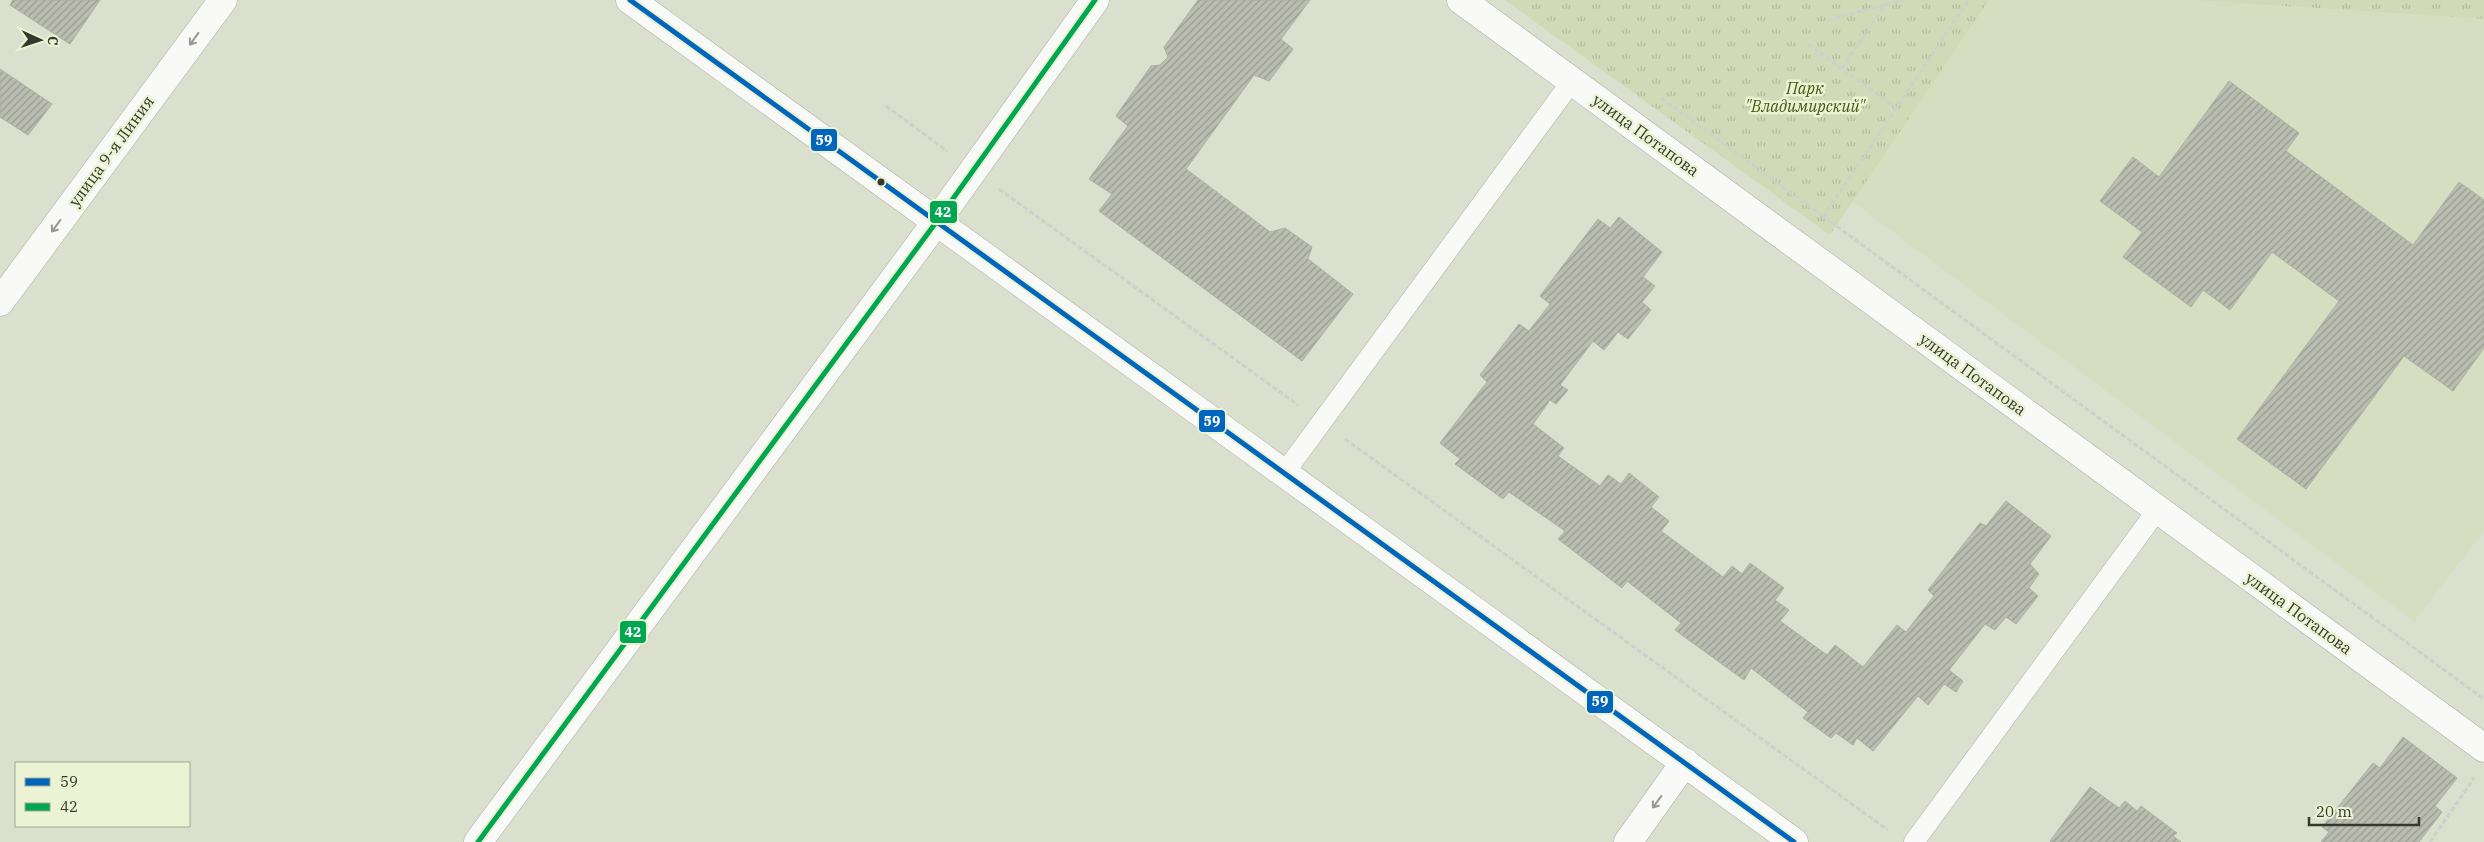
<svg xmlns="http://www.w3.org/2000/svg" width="2484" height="842" font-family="'IBM Plex Serif',serif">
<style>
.built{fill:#d6ddc1}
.park{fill:url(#park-tufts)}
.building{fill:url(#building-hatch);stroke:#acb0a3}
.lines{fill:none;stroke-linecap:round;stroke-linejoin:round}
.service-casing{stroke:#aeb2a4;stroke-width:21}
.minor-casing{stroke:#aeb2a4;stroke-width:29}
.path{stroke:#ced0cb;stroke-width:3;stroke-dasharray:5 2.5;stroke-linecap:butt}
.service{stroke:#f9faf8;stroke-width:20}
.minor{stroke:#f9faf8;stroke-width:28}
.bus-1-casing{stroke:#ebf3d4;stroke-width:9}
.bus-2-casing{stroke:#ebf3d4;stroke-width:9}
.bus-1{stroke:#0065bd;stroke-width:5}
.bus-2{stroke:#00a651;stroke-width:5}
.oneway{stroke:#979992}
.bus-dot{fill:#35382b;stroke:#ebf3d4;stroke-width:2}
.labels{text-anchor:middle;stroke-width:5;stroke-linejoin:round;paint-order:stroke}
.park-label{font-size:16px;font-style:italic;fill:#4b5714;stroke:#ebf3d4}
.street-label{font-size:16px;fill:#35382b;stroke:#ebf3d4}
.line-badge{stroke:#ebf3d4;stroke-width:2}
.badge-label{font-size:14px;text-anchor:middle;font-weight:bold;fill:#fff}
</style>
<defs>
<pattern id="park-tufts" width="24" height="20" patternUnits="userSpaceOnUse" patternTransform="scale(1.25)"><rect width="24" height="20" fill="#d1dab7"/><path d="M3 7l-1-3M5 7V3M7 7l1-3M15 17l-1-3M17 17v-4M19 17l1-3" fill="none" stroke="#b4bc9e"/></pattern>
<pattern id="building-hatch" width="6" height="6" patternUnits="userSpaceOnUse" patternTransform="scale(1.25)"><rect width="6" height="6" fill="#babdb0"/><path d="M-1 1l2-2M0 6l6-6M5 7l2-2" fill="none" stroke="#989b8f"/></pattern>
</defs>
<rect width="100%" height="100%" fill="#dadfce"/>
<polygon class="built" points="1989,0 2194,0 2484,19 2484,531 2414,621 1852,201"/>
<g class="park">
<polygon points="1505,0 1989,0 1830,235"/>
<polygon points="2194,0 2484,0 2484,19"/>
</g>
<g class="building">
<polygon points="13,0 100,0 70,44 10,5"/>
<polygon points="1198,0 1310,0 1281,39 1293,49 1269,81 1254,75 1186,169 1270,232 1285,228 1312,247 1308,259 1353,294 1302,361 1099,211 1112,194 1089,179 1128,126 1116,116 1151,66 1160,65 1168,57 1164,47"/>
<polygon points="0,69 52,104 28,135 0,117"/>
<polygon points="2229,81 2299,133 2286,151 2413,245 2459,182 2484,200 2484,348 2453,391 2404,356 2306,489 2237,439 2339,301 2272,252 2230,310 2203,290 2191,307 2123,257 2142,232 2100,201 2133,157 2159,177"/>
<polygon points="1619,217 1662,252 1643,277 1655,286 1642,302 1651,310 1628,339 1618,332 1604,350 1593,341 1560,385 1568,390 1556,404 1550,400 1533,424 1564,448 1558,456 1600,486 1608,475 1621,484 1629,473 1659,497 1651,507 1669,521 1661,531 1723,577 1732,566 1742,574 1750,563 1784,588 1775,600 1789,610 1780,621 1827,655 1835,645 1863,667 1897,625 1906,632 1934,596 1928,590 1980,523 1986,526 2006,501 2051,536 2030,564 2039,574 2029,588 2038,596 2016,624 2006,617 1995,630 1985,624 1949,670 1963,681 1956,692 1944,684 1928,705 1918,696 1873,751 1857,738 1853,745 1836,733 1831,738 1803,718 1808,712 1751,668 1744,680 1675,630 1681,623 1627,581 1622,588 1558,539 1565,531 1509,492 1503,499 1455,464 1460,459 1440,443 1487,382 1480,375 1519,324 1529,331 1550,304 1540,296 1598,219 1610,228"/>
<polygon points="2403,737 2457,778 2435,806 2442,812 2419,842 2321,842 2329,832 2322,827 2373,763 2380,768"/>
<polygon points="2090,787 2119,808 2125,801 2137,811 2141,806 2177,833 2173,836 2181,842 2051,842 2050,841"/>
</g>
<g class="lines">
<defs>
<g id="service">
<polyline points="1285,472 1572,81"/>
<polyline points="1914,842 2158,509"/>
</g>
<g id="minor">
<polyline points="630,0 1794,842"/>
<polyline points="1461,0 2484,748"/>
<polyline points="0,302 223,0"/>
<polyline points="478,842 937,221 1095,0"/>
<polyline points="1628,842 1685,762"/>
</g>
</defs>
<use href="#service" class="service-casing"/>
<use href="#minor" class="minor-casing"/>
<g class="path">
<polyline points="1828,20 1903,0"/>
<polyline points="1808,44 1896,108"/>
<polyline points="1842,68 1889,0"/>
<polyline points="1661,98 2484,699"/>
<polyline points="886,106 947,151"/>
<polyline points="999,189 1298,405"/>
<polyline points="1823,217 1969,0"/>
<polyline points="1345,439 1888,830"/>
<polyline points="2430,842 2474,778"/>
</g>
<use href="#service" class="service"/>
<use href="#minor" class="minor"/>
<defs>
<polyline id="bus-1" points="630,0 1794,842"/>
<polyline id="bus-2" points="478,842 937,221 1095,0"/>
</defs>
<use href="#bus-1" class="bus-1-casing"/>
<use href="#bus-2" class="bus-2-casing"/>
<use href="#bus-1" class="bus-1"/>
<use href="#bus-2" class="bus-2"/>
</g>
<defs><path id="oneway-shaft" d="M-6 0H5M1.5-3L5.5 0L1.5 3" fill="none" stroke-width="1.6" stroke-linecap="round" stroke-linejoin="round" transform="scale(1.25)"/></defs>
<g class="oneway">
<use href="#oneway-shaft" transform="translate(194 39) rotate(126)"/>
<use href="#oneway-shaft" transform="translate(56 226) rotate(126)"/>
<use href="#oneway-shaft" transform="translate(1657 802) rotate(126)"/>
</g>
<circle class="bus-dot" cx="881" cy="182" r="4.5"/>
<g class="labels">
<g class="park-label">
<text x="1805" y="94">Парк<tspan x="1805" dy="18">"Владимирский"</tspan></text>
</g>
<g class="street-label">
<text transform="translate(1646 135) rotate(36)" y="6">улица Потапова</text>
<text transform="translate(111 151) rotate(-54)" y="6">улица 9-я Линия</text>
<text transform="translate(1973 374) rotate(36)" y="6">улица Потапова</text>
<text transform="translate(2299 613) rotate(36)" y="6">улица Потапова</text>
</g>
</g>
<g class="line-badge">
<rect x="810" y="128" width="28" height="24" rx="5" fill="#0065bd"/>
<rect x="929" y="200" width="29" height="24" rx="5" fill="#00a651"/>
<rect x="1198" y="409" width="28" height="24" rx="5" fill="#0065bd"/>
<rect x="619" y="620" width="28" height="24" rx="5" fill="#00a651"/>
<rect x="1586" y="690" width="28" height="24" rx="5" fill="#0065bd"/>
</g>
<g class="badge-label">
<text x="824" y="145">59</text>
<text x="943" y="217">42</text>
<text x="1212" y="426">59</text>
<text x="633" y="637">42</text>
<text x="1600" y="706">59</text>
</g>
<rect x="15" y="762" width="175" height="65" fill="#ebf3d4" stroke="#a2a890"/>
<rect x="25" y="778" width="25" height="8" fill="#0065bd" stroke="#a2a890"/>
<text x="60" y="787" font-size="15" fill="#35382b">59</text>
<rect x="25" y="803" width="25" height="8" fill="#00a651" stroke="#a2a890"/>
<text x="60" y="812" font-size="15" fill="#35382b">42</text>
<g transform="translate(40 40) rotate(93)" stroke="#ebf3d4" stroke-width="4" paint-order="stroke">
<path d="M0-4L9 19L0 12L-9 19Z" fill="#35382b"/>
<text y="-8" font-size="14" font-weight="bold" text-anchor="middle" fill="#35382b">С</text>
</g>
<path d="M2309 817v8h110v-8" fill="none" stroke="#35382b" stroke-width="2.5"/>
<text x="2316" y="817" font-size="15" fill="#35382b" stroke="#ebf3d4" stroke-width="4" paint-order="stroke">20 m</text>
</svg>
